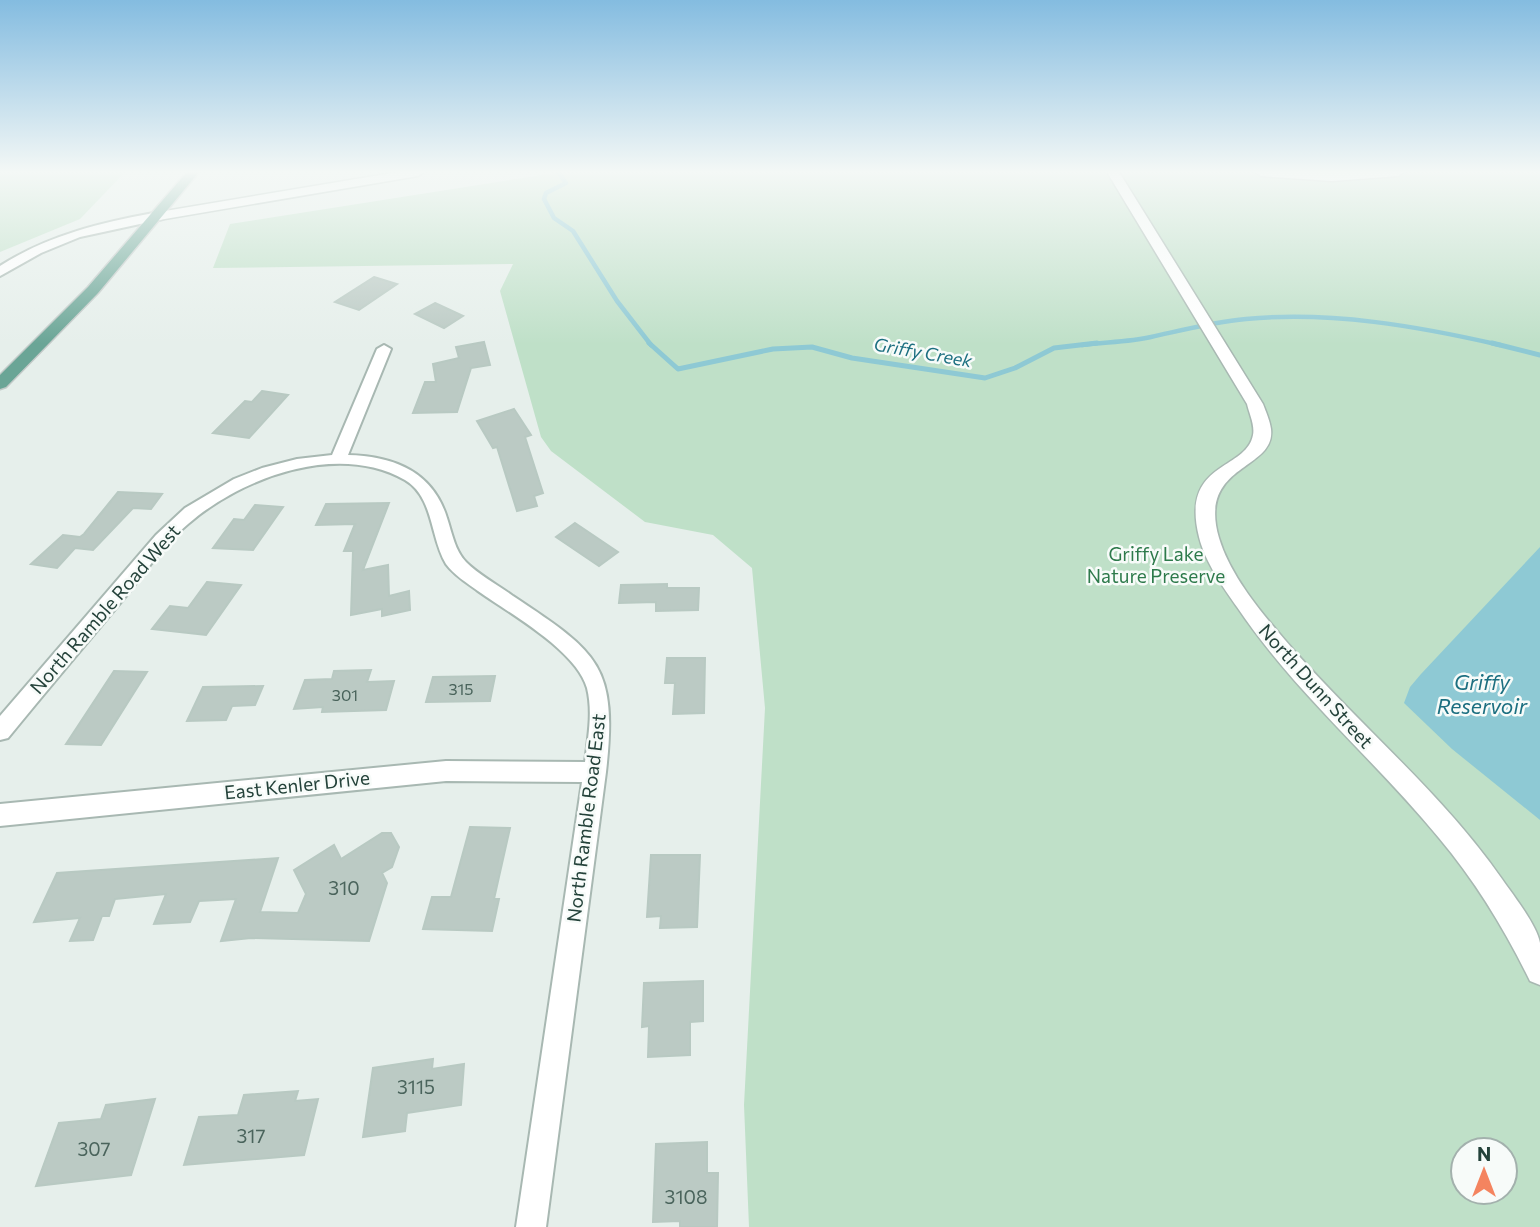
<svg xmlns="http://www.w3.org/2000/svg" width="1540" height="1227" font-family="Commissioner,sans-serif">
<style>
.green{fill:#bfe0c8;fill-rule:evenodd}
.water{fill:#8ec9d4}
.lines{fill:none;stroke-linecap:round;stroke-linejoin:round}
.stream-far1{stroke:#8ec9d4;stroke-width:4.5}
.stream{stroke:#8ec9d4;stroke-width:5}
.building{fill:#bbcac4;stroke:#b8c9c2;stroke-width:2}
.minor-casing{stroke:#a8b8b2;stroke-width:4}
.tertiary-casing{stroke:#a8b8b2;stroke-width:3}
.primary-casing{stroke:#c2cac8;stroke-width:3}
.minor{fill:#fff;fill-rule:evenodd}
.tertiary{fill:#fff;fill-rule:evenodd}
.primary{fill:#6aa596;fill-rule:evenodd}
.labels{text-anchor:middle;stroke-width:5;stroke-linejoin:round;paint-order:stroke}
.number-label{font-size:16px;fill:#4a645c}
.far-water-label{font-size:18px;font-style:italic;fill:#1c6f80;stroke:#f7fbf9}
.park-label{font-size:19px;fill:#2d7a4b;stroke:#f7fbf9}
.street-label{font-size:19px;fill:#24423a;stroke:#f7fbf9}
.near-number-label{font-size:19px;fill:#4a645c}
.water-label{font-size:21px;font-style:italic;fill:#1c6f80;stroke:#f7fbf9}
</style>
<rect width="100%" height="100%" fill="#e6efeb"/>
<g class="green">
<polygon points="0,172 125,172 80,219 0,252"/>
<path d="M561,172H1261L1361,176L1398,172H1540V1227H749L744,1105L765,708L752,568L713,535L645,522L551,451L541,437L500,291L513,264L213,268L230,224ZM1463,1150H1505V1192H1463Z"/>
</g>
<polygon class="water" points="1540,547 1540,820 1452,749 1404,703 1410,687 1421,674"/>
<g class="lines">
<g class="stream-far1">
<polyline points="558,172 566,183 546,193 544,199 554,218 573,231 617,301 651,345"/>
<path d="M1082,345C1105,342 1129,342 1151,337C1183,330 1213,322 1246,319C1331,311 1417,326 1500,345"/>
</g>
<g class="stream">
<polyline points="649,343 678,369 773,349 812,347 852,358 985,378 1015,368 1054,348 1097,343"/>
<polyline points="1492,343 1540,355"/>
</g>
</g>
<g class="building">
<polygon points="374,277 397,284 359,310 335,302"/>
<polygon points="435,303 463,316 444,328 415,314"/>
<polygon points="484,342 490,365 471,368 457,412 413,413 425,382 436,382 433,364 459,358 456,347"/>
<polygon points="262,391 288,395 249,438 213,433 245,401 252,402"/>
<polygon points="514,409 531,435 525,437 543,493 534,496 537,506 517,511 497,447 493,448 477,421"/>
<polygon points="118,492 162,494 151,509 133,508 93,550 75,548 57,568 31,564 63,535 80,537 84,534"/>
<polygon points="389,503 363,570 388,565 389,596 409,591 410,610 382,616 382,609 351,615 353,551 344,551 355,524 316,525 326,504"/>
<polygon points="255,505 283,507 253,550 213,548 234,519 244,520"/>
<polygon points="575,523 618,552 599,566 556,537"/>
<polygon points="207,582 241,585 206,635 152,629 170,606 188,608"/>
<polygon points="667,584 667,588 699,588 698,610 656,611 656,602 619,603 621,585"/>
<polygon points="667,658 705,658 704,713 673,714 675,683 665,683"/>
<polygon points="371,670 367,682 394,681 386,710 322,712 323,707 294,709 305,680 332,679 334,671"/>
<polygon points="114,671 147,672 101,745 66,744"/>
<polygon points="495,676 490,701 426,702 433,677"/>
<polygon points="263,686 255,705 232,706 226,720 187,721 203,687"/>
<polygon points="470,827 510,828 494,899 499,899 492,931 423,929 432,897 451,897"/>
<polygon points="382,833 391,833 399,847 392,867 382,873 387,883 369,941 251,938 221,941 236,899 199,901 190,922 154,924 166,894 115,899 109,916 102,916 93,940 70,941 80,918 34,922 57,873 278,858 260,912 298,913 306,894 294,870 334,845 341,859"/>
<polygon points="651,855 700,855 697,927 660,928 661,916 647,917"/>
<polygon points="703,981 703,1021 690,1022 690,1055 648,1057 649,1026 642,1027 644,983"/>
<polygon points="433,1059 432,1069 464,1064 461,1105 407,1113 405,1131 363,1137 373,1068"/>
<polygon points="298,1091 295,1101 318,1099 304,1155 184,1165 199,1117 238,1115 244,1095"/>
<polygon points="155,1099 131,1175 36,1186 59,1123 101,1119 106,1105"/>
<polygon points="707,1142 707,1173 718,1173 717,1227 680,1227 680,1221 653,1222 656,1144"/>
</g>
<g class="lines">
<defs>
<g id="minor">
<path d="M159,212L165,216L163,219L80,237L41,253L0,276V266C48,235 103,222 159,212Z"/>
<path d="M384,345L391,349L348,455C394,456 433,472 447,518C452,533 455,551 466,562C479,575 498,585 513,596C599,653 618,666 606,772L546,1227H516L582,782L446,781L0,826V804L446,761L585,762C588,738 593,712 587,688C576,650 509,613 478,591C467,583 454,575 446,564C430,538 434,497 405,480C338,442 242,477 188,524C164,544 146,571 126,596C87,643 47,690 8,738L0,740V716L156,535L185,508L234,479L262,468L297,459L332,455L377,349Z"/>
</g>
<g id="tertiary">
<polygon points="398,172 424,172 418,176 159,220 153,216 159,212"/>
<path d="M1107,172H1119L1263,404C1266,412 1270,421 1271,429C1276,471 1197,463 1219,538C1230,575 1260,611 1285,640C1355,722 1440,790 1502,879C1513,895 1537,925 1540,943C1540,956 1540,972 1540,985L1530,981C1505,930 1476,882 1439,838C1374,759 1295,693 1237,607C1223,587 1205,562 1199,537C1180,461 1246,471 1253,435C1255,425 1249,413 1247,404Z"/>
<polygon points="1255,172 1404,172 1398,176 1332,181 1261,176"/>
</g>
<polygon id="primary" points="187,172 199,172 98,293 6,387 0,389 0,375 88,287"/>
</defs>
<use href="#minor" class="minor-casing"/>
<use href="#tertiary" class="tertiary-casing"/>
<use href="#primary" class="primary-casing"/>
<use href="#minor" class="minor"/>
<use href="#tertiary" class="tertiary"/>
<use href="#primary" class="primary"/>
</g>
<linearGradient id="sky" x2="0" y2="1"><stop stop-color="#84bce0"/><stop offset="0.5" stop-color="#f4f8f6"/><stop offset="1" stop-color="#f4f8f6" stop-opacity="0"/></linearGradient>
<rect width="1540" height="344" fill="url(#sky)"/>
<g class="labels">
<g class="number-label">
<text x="461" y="695">315</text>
<text x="345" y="701">301</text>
</g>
<g class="far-water-label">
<text transform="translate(923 353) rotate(10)" y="6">Griffy Creek</text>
</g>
<g class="park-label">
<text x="1156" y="561">Griffy Lake<tspan x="1156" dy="22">Nature Preserve</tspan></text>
</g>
<g class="street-label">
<text transform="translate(105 609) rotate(-49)" y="7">North Ramble Road West</text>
<text transform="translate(1316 686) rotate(48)" y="7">North Dunn Street</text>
<text transform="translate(297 785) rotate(-6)" y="7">East Kenler Drive</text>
<text transform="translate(586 818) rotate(-83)" y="7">North Ramble Road East</text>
</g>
<g class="near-number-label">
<text x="344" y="895">310</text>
<text x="416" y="1094">3115</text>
<text x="251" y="1143">317</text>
<text x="94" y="1156">307</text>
<text x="686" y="1204">3108</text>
</g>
<g class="water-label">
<text x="1482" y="690">Griffy<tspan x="1482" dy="24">Reservoir</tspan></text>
</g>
</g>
<g transform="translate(1484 1171)"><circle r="33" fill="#f7fbf9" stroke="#a3b1ad" stroke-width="2"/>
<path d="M0-5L12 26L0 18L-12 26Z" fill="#f4845f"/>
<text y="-10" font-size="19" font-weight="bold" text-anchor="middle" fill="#24423a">N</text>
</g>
</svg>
